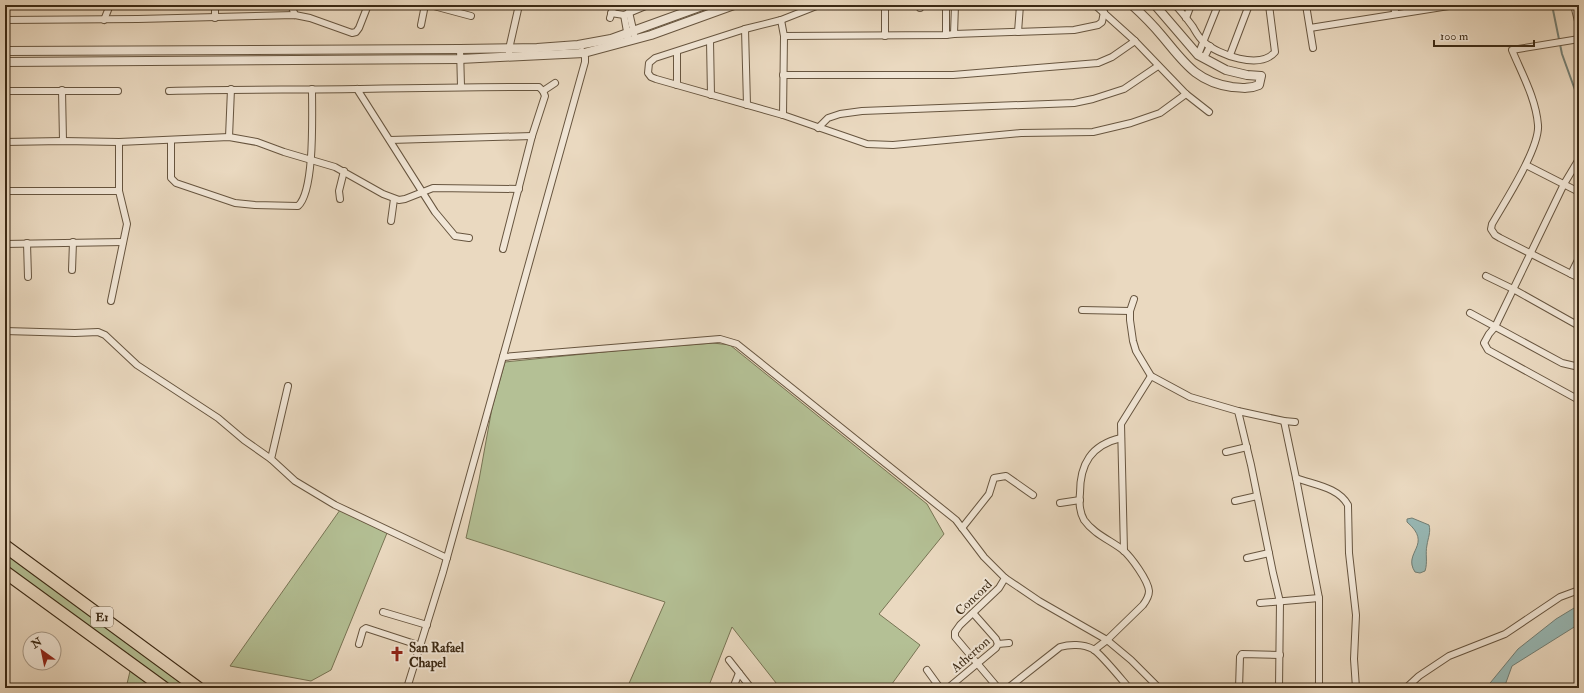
<svg xmlns="http://www.w3.org/2000/svg" width="1584" height="693" font-family="'IM FELL Double Pica',serif">
<style>
.green{fill:#b4c095;stroke:#787454}
.water{fill:#98b9b6;stroke:#737f75}
.lines{fill:none;stroke-linecap:round;stroke-linejoin:round}
.stream{stroke:#737f75;stroke-width:2}
.minor-casing{stroke:#67553f;stroke-width:8}
.tertiary-casing{stroke:#67553f;stroke-width:10}
.motorway-casing{stroke:#3b2914;stroke-width:14}
.minor{stroke:#f1e6d6;stroke-width:6}
.tertiary{stroke:#f1e6d6;stroke-width:8}
.motorway{stroke:#ead9c0;stroke-width:12}
.labels{text-anchor:middle;stroke-width:4;stroke-linejoin:round;paint-order:stroke}
.shield{fill:#f1e6d6;stroke:#72624e;stroke-width:1}
.shield-label{font-size:12px;font-weight:bold;fill:#3b2914}
.street-label{font-size:13px;fill:#3b2914;stroke:#f1e6d6}
.poi-label{font-size:13px;font-weight:bold;fill:#3b2914;stroke:#f1e6d6;text-anchor:start}
</style>
<rect width="100%" height="100%" fill="#ead9c0"/>
<filter id="stains"><feTurbulence type="fractalNoise" baseFrequency=".005" numOctaves="4"/><feColorMatrix values="0 0 0 0 .2 0 0 0 0 .09 0 0 0 0 .02 0 0 0 .5 -.17"/></filter>
<radialGradient id="worn" r=".72"><stop offset=".6" stop-color="#630" stop-opacity="0"/><stop offset="1" stop-color="#630" stop-opacity=".3"/></radialGradient>
<g class="green">
<polygon points="713,343 730,345 927,504 944,534 879,614 920,645 889,688 780,688 732,627 708,688 627,688 665,602 466,538 479,480 492,408 505,362 623,350"/>
<polygon points="340,510 387,533 331,670 311,681 230,666"/>
<polygon points="5,550 194,688 173,688 5,567"/>
<polygon points="131,667 160,688 126,688"/>
</g>
<g class="water">
<path d="M1412,518L1429,525C1431,532 1428,538 1427,545C1425,554 1428,562 1425,571L1420,573L1415,572C1402,552 1434,545 1407,522V519Z"/>
<polygon points="1579,605 1579,624 1512,666 1504,688 1486,688 1518,649 1556,619"/>
</g>
<g class="lines">
<g class="stream">
<polyline points="1513,5 1518,8 1527,5"/>
<polyline points="1552,5 1562,54 1579,101"/>
</g>
<defs>
<g id="minor">
<polyline points="215,5 215,18"/>
<polyline points="291,5 295,15"/>
<polyline points="430,5 471,16"/>
<polyline points="819,5 781,20 745,29 655,58 649,63 648,73 651,77 656,79 783,115 867,144 893,145 1021,133 1093,132 1131,123 1160,113 1186,94"/>
<polyline points="885,5 885,36"/>
<polyline points="946,5 946,35"/>
<polyline points="1095,5 1135,41 1186,94 1209,112"/>
<path d="M1175,5C1182,12 1187,19 1193,27C1196,32 1199,38 1204,42C1218,55 1260,70 1275,52L1269,5"/>
<polyline points="1306,5 1313,48"/>
<polyline points="1393,5 1396,14"/>
<polyline points="1574,5 1579,25"/>
<polyline points="920,8 920,5"/>
<polyline points="629,12 634,34"/>
<polyline points="611,13 624,15 648,5"/>
<polyline points="624,15 628,37"/>
<polyline points="610,18 614,5"/>
<polyline points="1186,18 1191,5"/>
<polyline points="5,20 138,19 295,15 310,18 352,33 356,32 359,28 368,5"/>
<polyline points="104,20 110,5"/>
<polyline points="781,20 784,36 783,115"/>
<polyline points="421,25 425,5"/>
<polyline points="1310,28 1455,5"/>
<polyline points="745,29 747,105"/>
<polyline points="1018,32 1020,5"/>
<polyline points="954,34 955,5"/>
<polyline points="784,36 946,35 954,34 1074,30 1098,25 1102,22 1104,12"/>
<path d="M1579,39L1512,50C1522,74 1536,99 1538,125C1540,148 1504,203 1492,224L1491,229L1495,235L1500,238L1579,278"/>
<polyline points="710,41 711,95"/>
<polyline points="460,49 461,86"/>
<polyline points="677,52 677,85"/>
<polyline points="1198,55 1218,5"/>
<polyline points="1230,55 1249,5"/>
<polyline points="509,57 509,49 519,5"/>
<polyline points="1204,58 1210,46"/>
<polyline points="783,75 953,75 1098,63 1112,57 1135,41"/>
<polyline points="357,89 435,212 455,236 469,238"/>
<polyline points="62,90 63,141"/>
<polyline points="5,91 118,91"/>
<path d="M169,91C232,89 294,90 357,89C418,88 478,87 539,87L543,91L545,96L532,136L503,249"/>
<polyline points="543,91 555,83"/>
<polyline points="818,128 828,118 840,114 862,111 1074,103 1093,99 1124,89 1158,66"/>
<polyline points="229,137 231,89"/>
<path d="M171,140V178L176,183L235,203L255,205L298,206C315,191 312,113 312,89"/>
<polyline points="390,140 532,136"/>
<polyline points="5,142 63,141 119,142 229,137 257,142 284,152 335,167 383,194 399,200 405,199 433,188 519,189"/>
<polyline points="1579,159 1564,184 1495,327 1489,334 1484,343 1488,350 1579,400"/>
<polyline points="1526,165 1579,192"/>
<polyline points="5,191 119,191"/>
<polyline points="340,199 339,191 344,171"/>
<polyline points="391,221 394,199"/>
<polyline points="27,243 28,277"/>
<polyline points="5,244 123,242"/>
<polyline points="72,270 73,242"/>
<polyline points="1571,274 1579,258"/>
<polyline points="1486,276 1513,289 1579,326"/>
<polyline points="1134,299 1130,311 1130,320 1133,341 1136,351 1151,376 1190,397 1238,411 1284,421 1295,422"/>
<polyline points="111,301 127,224 119,191 119,142"/>
<polyline points="1082,310 1130,311"/>
<polyline points="1470,313 1562,363 1579,367"/>
<polyline points="5,331 75,333 98,332 105,335 137,365 218,418 244,440 271,459"/>
<polyline points="503,357 720,339 737,344 956,520 984,557 1005,578 1039,601 1107,640 1131,660 1159,688"/>
<polyline points="288,386 271,459 295,481 335,505 447,558"/>
<polyline points="1238,411 1251,465 1273,573 1280,602 1279,688"/>
<polyline points="1284,421 1296,478 1319,598 1319,688"/>
<polyline points="1226,452 1247,447"/>
<path d="M1296,478C1314,485 1338,487 1348,505L1349,553L1356,615L1354,659L1356,688"/>
<polyline points="1235,501 1257,496"/>
<polyline points="1060,503 1080,500"/>
<polyline points="962,528 989,494 994,478 1006,476 1033,495"/>
<polyline points="1124,551 1121,424 1151,376"/>
<polyline points="1247,558 1269,553"/>
<polyline points="1260,603 1319,598"/>
<polyline points="383,612 427,625"/>
<polyline points="973,613 996,639 998,644"/>
<polyline points="359,644 363,630 366,628 421,646"/>
<path d="M1094,650L1107,640L1143,605C1146,601 1149,596 1149,591C1148,580 1131,557 1123,550C1110,540 1094,534 1084,520C1080,513 1079,502 1080,493C1080,464 1091,445 1121,438"/>
<polyline points="729,660 751,688"/>
<polyline points="927,670 940,688"/>
<polyline points="407,688 443,572 585,62 585,57 582,51"/>
<polyline points="733,688 739,673"/>
<polyline points="948,688 996,648 998,644 1009,643"/>
<polyline points="998,688 955,637 955,632 960,625 999,588 1005,578"/>
<path d="M1008,688L1060,647C1070,644 1083,644 1093,649C1101,654 1122,680 1129,688"/>
<polyline points="1239,688 1240,657 1242,654 1280,655"/>
<polyline points="1406,688 1419,676 1449,656 1505,634 1560,597 1579,590"/>
</g>
<g id="tertiary">
<path d="M1132,5C1143,15 1153,25 1162,36C1184,62 1196,82 1232,87C1242,88 1250,89 1259,85L1261,76L1247,75L1226,70L1198,55L1155,5"/>
<polyline points="5,51 460,49 537,48 578,45 611,39 705,5"/>
<polyline points="5,62 460,59 584,53 651,35 734,5"/>
</g>
<g id="motorway">
<polyline points="5,546 198,688"/>
<polyline points="5,572 164,688"/>
</g>
</defs>
<use href="#minor" class="minor-casing"/>
<use href="#tertiary" class="tertiary-casing"/>
<use href="#motorway" class="motorway-casing"/>
<use href="#minor" class="minor"/>
<use href="#tertiary" class="tertiary"/>
<use href="#motorway" class="motorway"/>
</g>
<defs>
<symbol id="church-bare" viewBox="-9 -9 18 18"><path d="M-1.2-6h2.4v3.5h3.3v2.4h-3.3V6h-2.4V-.1h-3.3v-2.4h3.3Z" fill="#8f2418" stroke="#f1e6d6" stroke-width="2.5" paint-order="stroke"/></symbol>
</defs>
<g fill-rule="evenodd">
<use href="#church-bare" x="386" y="643" width="22" height="22"/>
</g>
<g class="labels">
<rect class="shield" x="91" y="607" width="22" height="20" rx="3"/>
<g class="shield-label">
<text x="102" y="621">E1</text>
</g>
<g class="street-label">
<text transform="translate(973 597) rotate(-44)" y="5">Concord</text>
<text transform="translate(970 654) rotate(-41)" y="5">Atherton</text>
</g>
<g class="poi-label">
<text x="409" y="652">San Rafael<tspan x="409" dy="15">Chapel</tspan></text>
</g>
</g>
<rect width="1584" height="693" fill="none" stroke="#ead9c0" stroke-width="20"/>
<rect x="6" y="6" width="1572" height="681" fill="none" stroke="#3b2914" stroke-width="2"/>
<rect x="10" y="10" width="1564" height="673" fill="none" stroke="#3b2914"/>
<g transform="translate(42 651) rotate(327)"><circle r="19" fill="#f1e6d6" stroke="#a89a88"/>
<path d="M0-3L7 15L0 10L-7 15Z" fill="#8f2418"/>
<text y="-6" font-size="11" font-weight="bold" text-anchor="middle" fill="#3b2914">N</text>
</g>
<path d="M1434 40v6h100v-6" fill="none" stroke="#3b2914" stroke-width="2"/>
<text x="1440" y="40" font-size="12" fill="#3b2914" stroke="#f1e6d6" stroke-width="3" paint-order="stroke">100 m</text>
<rect width="100%" height="100%" filter="url(#stains)"/>
<rect width="100%" height="100%" fill="url(#worn)"/>
</svg>
